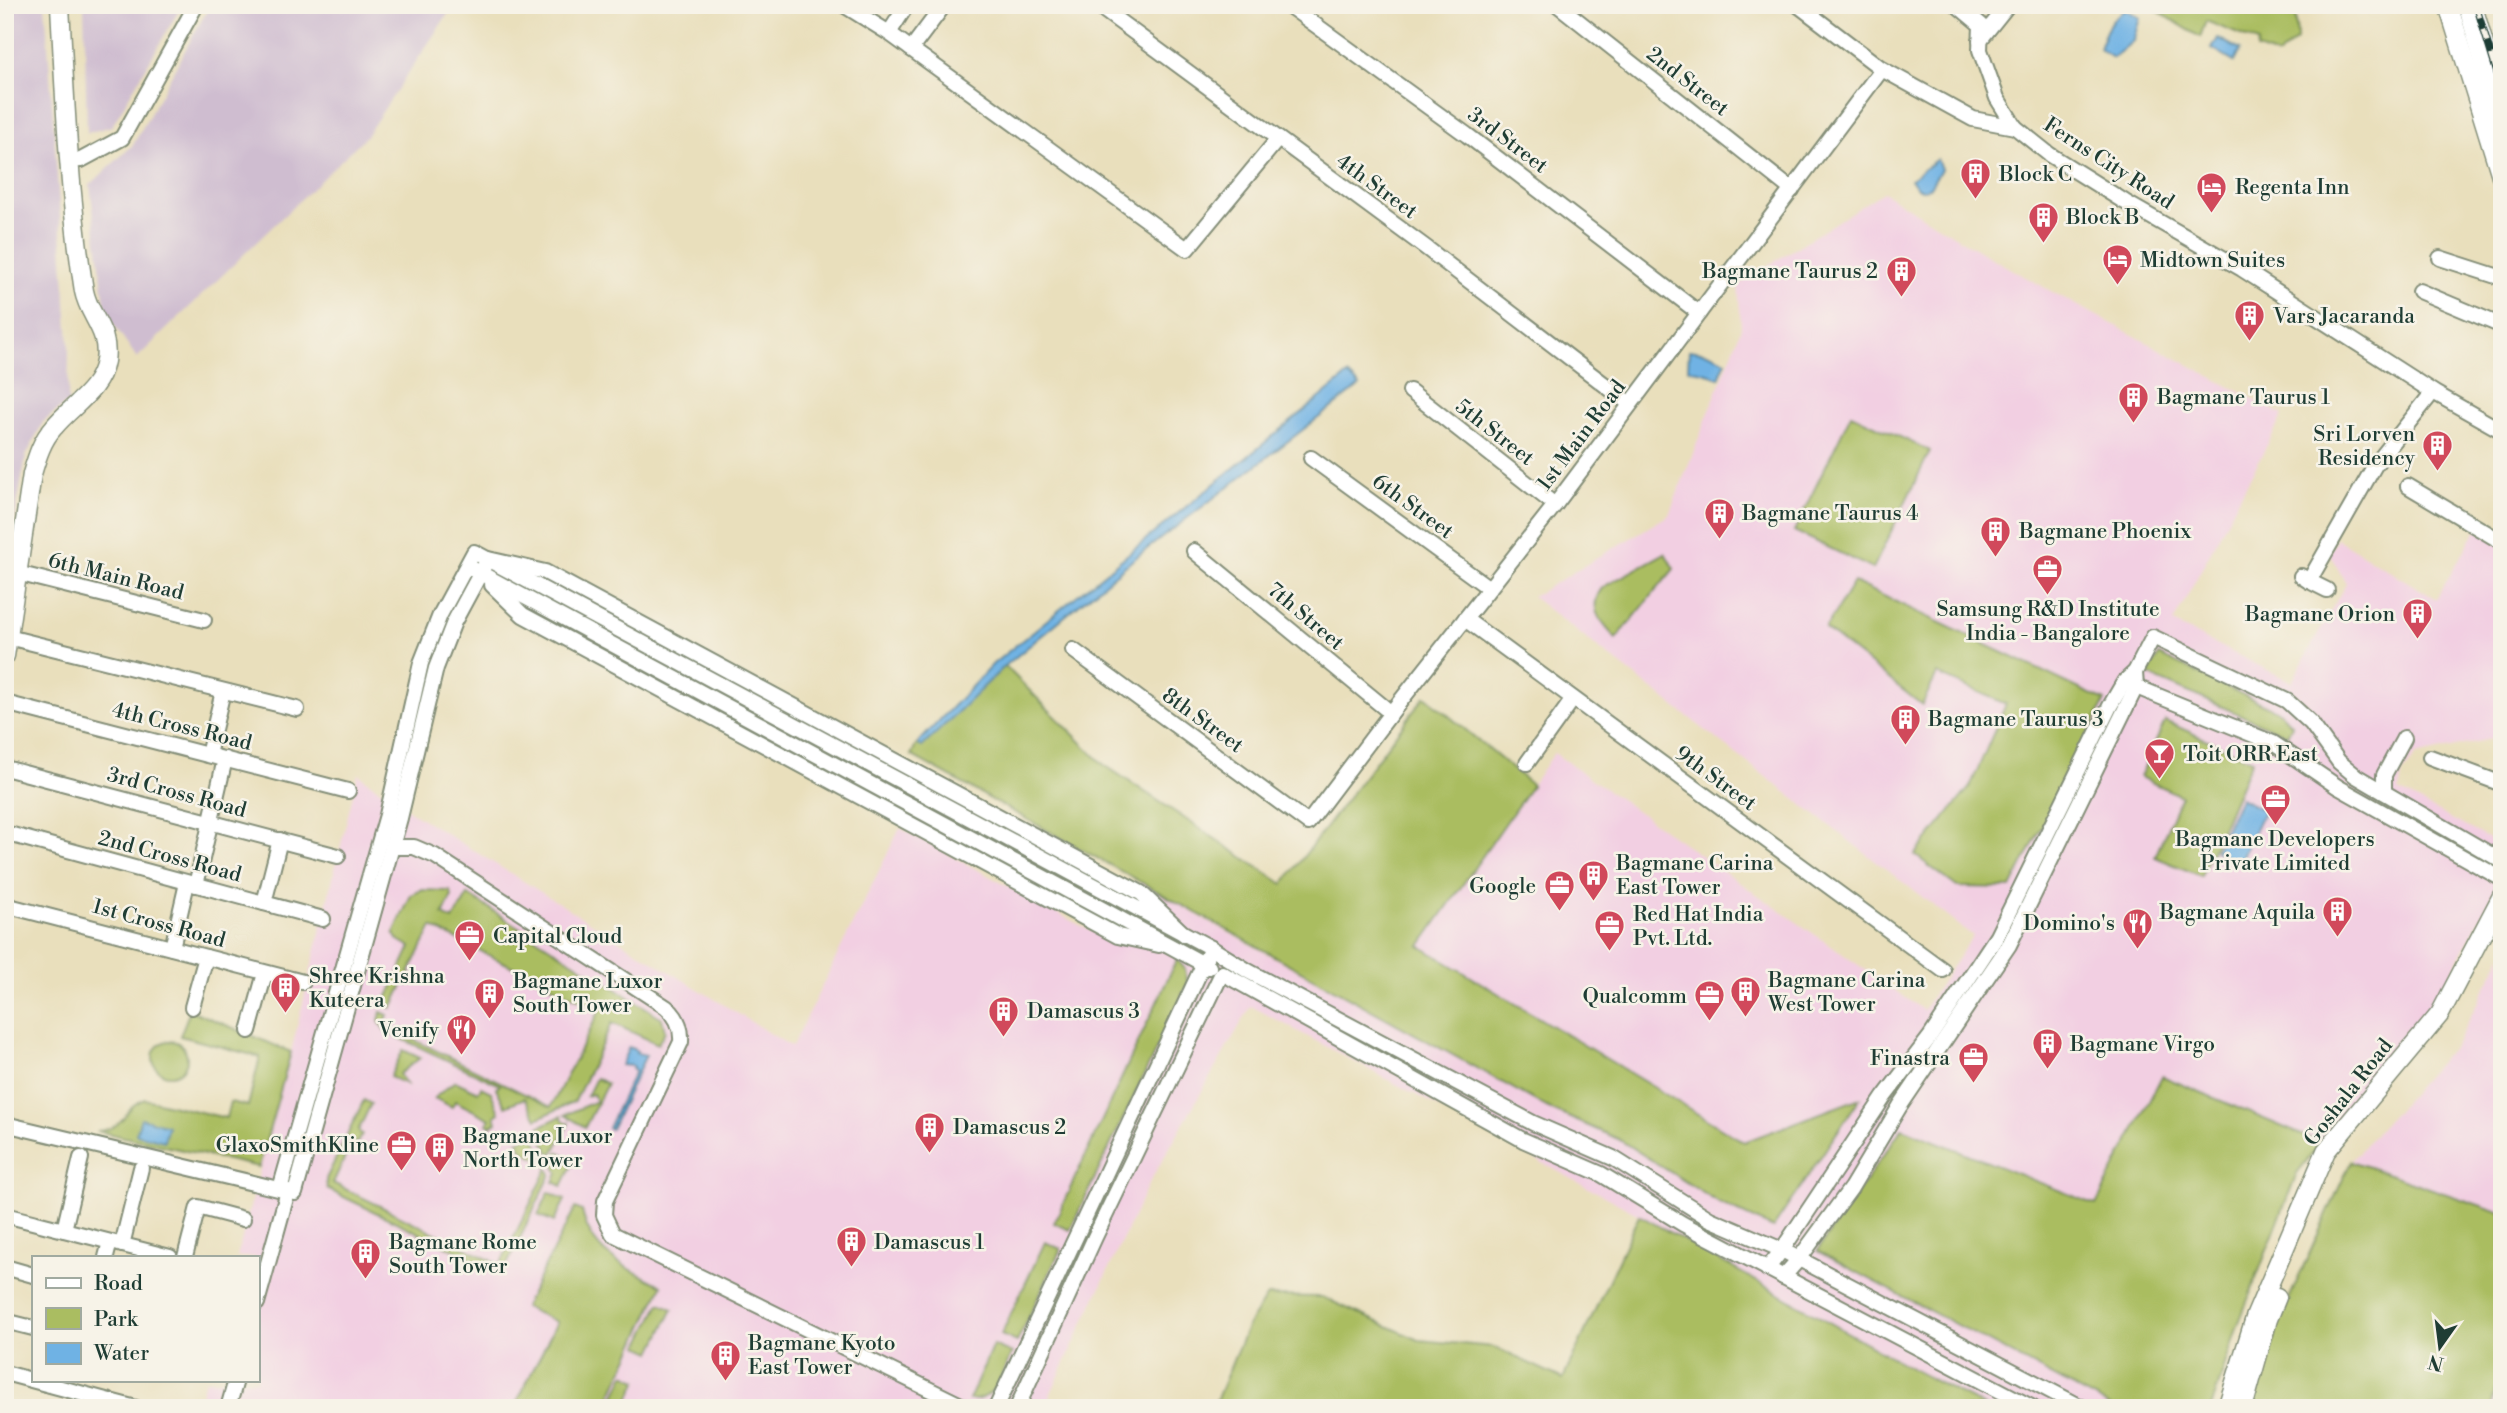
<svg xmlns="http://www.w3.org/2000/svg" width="2507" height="1413" font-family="'Libre Bodoni',serif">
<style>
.built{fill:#f2cfe2}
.industrial{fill:#cfbdd0}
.green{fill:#aabd61;stroke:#647d4a;stroke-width:2}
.water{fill:#6fb2e4;stroke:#47788c;stroke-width:2}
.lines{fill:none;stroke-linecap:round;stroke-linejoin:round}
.minor-casing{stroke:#848e78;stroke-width:18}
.tertiary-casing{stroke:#848e78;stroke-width:21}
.trunk-casing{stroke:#848e78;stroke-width:26}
.minor{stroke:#fff;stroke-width:14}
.tertiary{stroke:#fff;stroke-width:18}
.trunk{stroke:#fff;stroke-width:23}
.rail-casing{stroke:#1f3d34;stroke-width:7}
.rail{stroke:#f7f3e8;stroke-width:4.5;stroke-dasharray:13;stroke-linecap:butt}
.labels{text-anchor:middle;stroke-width:5;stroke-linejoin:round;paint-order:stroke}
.street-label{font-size:21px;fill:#1f3d34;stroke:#f7f3e8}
.poi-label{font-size:21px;fill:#1f3d34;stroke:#f7f3e8;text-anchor:start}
</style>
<rect width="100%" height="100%" fill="#f7f3e8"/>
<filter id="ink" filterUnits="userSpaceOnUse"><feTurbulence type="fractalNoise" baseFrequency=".0143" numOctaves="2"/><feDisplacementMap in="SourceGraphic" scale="14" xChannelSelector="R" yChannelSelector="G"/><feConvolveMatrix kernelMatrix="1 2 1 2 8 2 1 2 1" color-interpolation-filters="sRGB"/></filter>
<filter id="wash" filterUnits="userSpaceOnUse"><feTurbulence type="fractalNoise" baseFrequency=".00686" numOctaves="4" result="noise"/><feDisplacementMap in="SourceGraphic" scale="28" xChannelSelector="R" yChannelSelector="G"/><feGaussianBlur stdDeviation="1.57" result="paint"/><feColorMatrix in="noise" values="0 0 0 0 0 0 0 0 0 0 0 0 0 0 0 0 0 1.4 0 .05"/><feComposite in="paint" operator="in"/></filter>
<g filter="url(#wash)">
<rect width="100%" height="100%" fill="#e9dfbc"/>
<g class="built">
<polygon points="1883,192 1984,254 2056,294 2283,415 2173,623 2292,682 2346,583 2329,553 2337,539 2436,599 2477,529 2502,544 2502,736 2416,756 2402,774 2399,791 2502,846 2502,876 2433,1009 2297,1173 2238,1325 2211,1408 1987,1408 1916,1371 1639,1215 1251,1006 1148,1185 1044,1408 198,1408 205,1380 257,1380 257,1257 237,1257 291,1052 358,774 411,812 792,1047 900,828 1111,942 1142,881 1193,913 1373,1012 1554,753 1923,1010 1973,936 1532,597 1669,515 1737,340 1741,327 1738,285"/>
<polygon points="2502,955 2502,1408 2253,1408 2280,1319 2351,1161 2458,1041"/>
</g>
<g class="industrial">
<polygon points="5,5 45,5 69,344 68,402 43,422 26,456 5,570"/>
<polygon points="84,5 182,5 112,126 87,133"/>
<polygon points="210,5 454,5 366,136 137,358 106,313 90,185 133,145"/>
</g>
<g class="green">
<polygon points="2148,5 2295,5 2297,40 2277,56 2257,49 2258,42 2206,21 2200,37"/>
<polygon points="1851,414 1930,451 1873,569 1794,531"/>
<path d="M1665,553L1674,569L1616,639C1601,622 1586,608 1603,587Z"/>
<polygon points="1854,582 2105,701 2011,888 1957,887 1915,855 1970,787 2006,704 1937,674 1922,705 1825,629"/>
<polygon points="2159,655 2280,712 2292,725 2287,735 2148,675"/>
<polygon points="1005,666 1103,764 1283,884 1425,696 1532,785 1420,946 1744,1142 1860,1098 1773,1228 1719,1203 1618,1139 1552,1110 911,755 917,744 922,746"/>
<polygon points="2165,721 2252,760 2201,876 2155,857 2181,796 2140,777"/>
<polygon points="421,890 450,891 452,896 443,915 453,920 468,895 662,1018 665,1031 658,1044 612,1023 575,1101 537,1119 525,1098 505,1106 496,1088 500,1085 385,1031 379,1021 381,1012 388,1015 384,1025 551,1107 600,1010 432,927 409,973 413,975 408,985 404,983 392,1008 384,1005 411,947 397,939 394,933 411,895"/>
<polygon points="1177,959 1185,969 1188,983 1070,1230 1054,1223"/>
<path d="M190,1010L291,1052L259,1167L97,1131C128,1129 123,1105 145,1099L226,1118L230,1102L248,1106L260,1057L180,1036Z"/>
<circle cx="170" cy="1058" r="17"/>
<polygon points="403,1050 420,1058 399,1074 406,1084 390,1077"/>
<polygon points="2162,1076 2321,1143 2297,1173 2238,1325 2211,1408 2113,1408 1817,1251 1902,1128 2096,1205"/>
<polygon points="596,1078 607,1084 585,1127 565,1115 596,1101 593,1094 587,1096"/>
<polygon points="455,1081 478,1092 481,1087 491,1092 499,1113 495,1116 497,1122 491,1126 487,1124 490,1119 455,1101 452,1107 434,1098"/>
<polygon points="364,1100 371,1104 358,1131 362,1134 357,1143 352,1142 333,1183 500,1265 548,1168 551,1174 505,1269 498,1271 327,1189 326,1179"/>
<polygon points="561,1116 564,1121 569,1123 554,1152 550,1154 539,1132 541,1130 539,1127"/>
<polygon points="533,1134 542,1152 539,1159 523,1151 518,1141"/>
<polygon points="559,1152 575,1160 562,1186 554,1182 558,1173 552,1159"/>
<polygon points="2351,1161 2502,1213 2502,1362 2491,1408 2253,1408 2280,1319"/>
<polygon points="549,1192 565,1200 554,1222 538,1215"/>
<path d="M575,1208L582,1211C592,1256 625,1266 662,1286L605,1408H514L557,1322L524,1307Z"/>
<polygon points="1639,1215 1916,1371 1987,1408 1213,1408 1248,1325 1267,1296 1322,1297 1419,1340 1494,1347 1563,1379"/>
<polygon points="1045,1242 1061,1249 1017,1342 1001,1335"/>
<polygon points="660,1303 673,1309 652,1352 639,1346"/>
<path d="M993,1345L1012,1353C1002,1373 996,1402 969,1400Z"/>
<polygon points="625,1374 638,1380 625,1408 609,1408"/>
</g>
<g class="water">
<path d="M2125,9L2140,18L2133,41L2113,58L2099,49C2105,31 2110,20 2125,9Z"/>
<polygon points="2218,38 2240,50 2234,62 2212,49"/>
<polygon points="1937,159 1941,169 1930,187 1922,190 1917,188 1911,179"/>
<polygon points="1689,350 1708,353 1726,361 1719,378 1707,373 1688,369"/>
<polygon points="1348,375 1360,386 1130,562 1005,666 922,747 917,744 993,664"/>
<polygon points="2240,798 2264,810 2239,863 2215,851"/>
<polygon points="629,1047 637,1051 636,1053 646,1055 611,1129 608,1128 635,1071 632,1069 633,1066 621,1065"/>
<polygon points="141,1118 168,1126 164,1141 136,1134"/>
</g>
</g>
<g filter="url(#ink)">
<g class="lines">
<defs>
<g id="minor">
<polyline points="844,5 889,33 1187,249 1278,139"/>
<polyline points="1097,5 1425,247 1630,404"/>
<polyline points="1288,5 1467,135 1699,313"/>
<polyline points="1558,5 1792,190"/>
<polyline points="1798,5 1882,69 1973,119 2015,127 2050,155 2125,202 2242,269 2433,392 2502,431"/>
<polyline points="1957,5 1981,25 1980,50 1997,98 2015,127"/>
<polyline points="889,33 907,5"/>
<polyline points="1980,40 2008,5"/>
<polyline points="911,49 944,5"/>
<polyline points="68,161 81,160 122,138 196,5"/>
<polyline points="2440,258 2502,278"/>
<polyline points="2419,291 2502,326"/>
<polyline points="1410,391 1555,505"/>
<polyline points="1311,458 1489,588"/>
<polyline points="2408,486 2502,542"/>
<polyline points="1194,551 1391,713"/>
<polyline points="473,569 1209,967"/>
<polyline points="17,573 204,620"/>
<polyline points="2301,576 2309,581 2375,465 2433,392"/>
<polyline points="2309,581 2327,590"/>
<polyline points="492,585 523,615 1118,936 1159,945"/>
<polyline points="1465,619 1943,970"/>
<polyline points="8,637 297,709"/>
<polyline points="1073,650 1308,823 1391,713 1555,505 1882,69"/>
<polyline points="2129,684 2273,743 2338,787 2502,879"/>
<polyline points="5,703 348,791"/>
<polyline points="208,755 223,691"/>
<polyline points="2430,757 2502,784"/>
<polyline points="1527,763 1573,699"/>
<polyline points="5,768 338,856"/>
<polyline points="2384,792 2384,775 2404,738"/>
<polyline points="5,833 323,919"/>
<path d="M392,847H414L435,856L666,1007C677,1016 682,1027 681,1042L605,1201L604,1215L613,1234L967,1408"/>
<polyline points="196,885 225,759"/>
<polyline points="264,903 280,840"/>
<polyline points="5,905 303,982"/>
<polyline points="172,948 187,883"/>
<polyline points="192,1007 206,957"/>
<polyline points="249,1031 265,973"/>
<polyline points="5,1124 295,1193 400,818 436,668 454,622 488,559 545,572 1141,893 1185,935"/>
<polyline points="280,1189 387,815 421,663 440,615 474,552 1211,948"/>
<polyline points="5,1215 170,1257"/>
<polyline points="64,1230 81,1158"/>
<polyline points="122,1245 141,1168"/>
<polyline points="106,1257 110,1242"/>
<polyline points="185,1257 198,1207 243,1219"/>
<polyline points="5,1267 33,1275"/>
<polyline points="1767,1269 1782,1250 2083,1408"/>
<polyline points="1783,1277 1799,1259 1851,1188 1900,1106 2009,945 2136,687 2135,672"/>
<polyline points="257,1303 288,1191"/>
<polyline points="5,1321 33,1328"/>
<polyline points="5,1373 136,1408"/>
<polyline points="228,1408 236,1380"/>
<polyline points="996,1408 1211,948 1248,971 1533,1123 1613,1158 1710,1219 1782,1250 1884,1097 1930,1037 1997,936 2110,706 2124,682 2135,672 2153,637 2287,701 2311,723 2339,762 2356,776 2502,861"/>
<polyline points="1017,1408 1095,1237 1222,973 1523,1140 1601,1174 1683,1224 2033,1408"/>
</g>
<g id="tertiary">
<polyline points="2448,5 2502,179"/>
<path d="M5,656L32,474C37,457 42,440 54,427C72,405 100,391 105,361C110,330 89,317 84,291C69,196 65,101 60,5"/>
<polyline points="2227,1408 2256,1315 2326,1151 2440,1014 2502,896"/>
<polyline points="2243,1408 2268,1319 2277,1297"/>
</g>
<polyline id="trunk" points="2470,5 2502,116"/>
</defs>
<use href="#minor" class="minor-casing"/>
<use href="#tertiary" class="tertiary-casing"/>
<use href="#trunk" class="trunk-casing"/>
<use href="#minor" class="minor"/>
<use href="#tertiary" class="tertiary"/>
<use href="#trunk" class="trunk"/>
<defs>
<polyline id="rail" points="2476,5 2502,90"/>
</defs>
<use href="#rail" class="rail-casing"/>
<use href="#rail" class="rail"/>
</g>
</g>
<defs>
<symbol id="building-pin" viewBox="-11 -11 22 30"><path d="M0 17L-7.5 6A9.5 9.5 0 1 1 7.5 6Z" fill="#d1495b" stroke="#f7f3e8"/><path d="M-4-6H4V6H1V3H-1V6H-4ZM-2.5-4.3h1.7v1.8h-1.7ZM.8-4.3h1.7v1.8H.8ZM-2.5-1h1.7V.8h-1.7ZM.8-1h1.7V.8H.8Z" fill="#fff"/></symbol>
<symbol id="hotel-pin" viewBox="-11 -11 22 30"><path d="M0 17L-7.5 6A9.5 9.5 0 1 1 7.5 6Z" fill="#d1495b" stroke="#f7f3e8"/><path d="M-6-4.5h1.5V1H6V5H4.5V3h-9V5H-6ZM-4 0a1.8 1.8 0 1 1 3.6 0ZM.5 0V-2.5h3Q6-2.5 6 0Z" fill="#fff"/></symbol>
<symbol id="office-pin" viewBox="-11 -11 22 30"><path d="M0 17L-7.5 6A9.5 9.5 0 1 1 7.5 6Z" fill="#d1495b" stroke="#f7f3e8"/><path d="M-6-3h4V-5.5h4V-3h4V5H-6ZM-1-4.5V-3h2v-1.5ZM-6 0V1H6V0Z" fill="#fff"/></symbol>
<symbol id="bar-pin" viewBox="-11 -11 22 30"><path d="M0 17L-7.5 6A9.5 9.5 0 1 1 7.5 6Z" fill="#d1495b" stroke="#f7f3e8"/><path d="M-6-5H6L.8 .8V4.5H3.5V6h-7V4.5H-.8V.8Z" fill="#fff"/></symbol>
<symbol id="restaurant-pin" viewBox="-11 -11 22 30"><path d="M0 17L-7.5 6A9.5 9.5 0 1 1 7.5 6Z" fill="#d1495b" stroke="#f7f3e8"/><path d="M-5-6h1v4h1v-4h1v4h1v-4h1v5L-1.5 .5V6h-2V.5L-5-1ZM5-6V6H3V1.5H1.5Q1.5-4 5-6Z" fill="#fff"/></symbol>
</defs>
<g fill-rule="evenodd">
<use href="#building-pin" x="1958" y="156" width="35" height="47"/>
<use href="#hotel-pin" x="2194" y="170" width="35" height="47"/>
<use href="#building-pin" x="2026" y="200" width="35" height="47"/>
<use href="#hotel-pin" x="2100" y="242" width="35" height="47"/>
<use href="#building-pin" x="1884" y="254" width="35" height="47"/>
<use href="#building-pin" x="2232" y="298" width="35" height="47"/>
<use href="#building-pin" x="2116" y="380" width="35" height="47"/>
<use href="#building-pin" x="2420" y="428" width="35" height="47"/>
<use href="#building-pin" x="1702" y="496" width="35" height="47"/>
<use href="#building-pin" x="1978" y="514" width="35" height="47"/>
<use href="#office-pin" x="2030" y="552" width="35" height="47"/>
<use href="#building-pin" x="2400" y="596" width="35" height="47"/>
<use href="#building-pin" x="1888" y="702" width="35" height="47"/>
<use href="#bar-pin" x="2142" y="736" width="35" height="47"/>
<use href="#office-pin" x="2258" y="782" width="35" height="47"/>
<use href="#building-pin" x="1576" y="858" width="35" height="47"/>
<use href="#office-pin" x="1542" y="868" width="35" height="47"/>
<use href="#building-pin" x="2320" y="894" width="35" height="47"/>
<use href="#restaurant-pin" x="2120" y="906" width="35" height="47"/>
<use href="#office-pin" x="1592" y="908" width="35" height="47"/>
<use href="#office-pin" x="452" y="918" width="35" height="47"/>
<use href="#building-pin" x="268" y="970" width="35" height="47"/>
<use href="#building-pin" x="1728" y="974" width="35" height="47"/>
<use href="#building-pin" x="472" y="976" width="35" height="47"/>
<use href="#office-pin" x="1692" y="978" width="35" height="47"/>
<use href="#building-pin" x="986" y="994" width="35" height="47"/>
<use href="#restaurant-pin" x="444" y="1012" width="35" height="47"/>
<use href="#building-pin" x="2030" y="1026" width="35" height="47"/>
<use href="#office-pin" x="1956" y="1040" width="35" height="47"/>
<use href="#building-pin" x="912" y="1110" width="35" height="47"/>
<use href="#office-pin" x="384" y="1128" width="35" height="47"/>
<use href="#building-pin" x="422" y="1130" width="35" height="47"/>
<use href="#building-pin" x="834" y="1224" width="35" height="47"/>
<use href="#building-pin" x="348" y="1236" width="35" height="47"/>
<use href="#building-pin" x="708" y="1338" width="35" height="47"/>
</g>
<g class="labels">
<g class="street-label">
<text transform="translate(1688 81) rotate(38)" y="7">2nd Street</text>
<text transform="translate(1508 140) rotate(37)" y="7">3rd Street</text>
<text transform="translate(2109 163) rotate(33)" y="7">Ferns City Road</text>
<text transform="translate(1377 186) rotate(36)" y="7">4th Street</text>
<text transform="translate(1495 432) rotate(38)" y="7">5th Street</text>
<text transform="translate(1581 435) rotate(-53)" y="7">1st Main Road</text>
<text transform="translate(1413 506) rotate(36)" y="7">6th Street</text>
<text transform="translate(116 576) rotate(14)" y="7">6th Main Road</text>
<text transform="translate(1306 616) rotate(40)" y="7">7th Street</text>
<text transform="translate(1203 720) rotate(36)" y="7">8th Street</text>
<text transform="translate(182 726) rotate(14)" y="7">4th Cross Road</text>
<text transform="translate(1716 778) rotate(36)" y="7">9th Street</text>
<text transform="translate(177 792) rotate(15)" y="7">3rd Cross Road</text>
<text transform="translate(170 856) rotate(15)" y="7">2nd Cross Road</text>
<text transform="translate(159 923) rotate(15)" y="7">1st Cross Road</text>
<text transform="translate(2348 1092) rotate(-52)" y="7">Goshala Road</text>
</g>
<g class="poi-label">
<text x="1999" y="181">Block C</text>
<text x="2235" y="194">Regenta Inn</text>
<text x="2066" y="224">Block B</text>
<text x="2140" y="267">Midtown Suites</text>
<text x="1878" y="278" text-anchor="end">Bagmane Taurus 2</text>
<text x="2273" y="323">Vars Jacaranda</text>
<text x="2157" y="404">Bagmane Taurus 1</text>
<text x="2415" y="441" text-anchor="end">Sri Lorven<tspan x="2415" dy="24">Residency</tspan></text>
<text x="1742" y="520">Bagmane Taurus 4</text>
<text x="2019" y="538">Bagmane Phoenix</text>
<text x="2048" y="616" text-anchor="middle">Samsung R&amp;D Institute<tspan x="2048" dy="24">India - Bangalore</tspan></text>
<text x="2395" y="621" text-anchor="end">Bagmane Orion</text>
<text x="1928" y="726">Bagmane Taurus 3</text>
<text x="2183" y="761">Toit ORR East</text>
<text x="2275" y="846" text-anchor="middle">Bagmane Developers<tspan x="2275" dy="24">Private Limited</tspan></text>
<text x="1616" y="870">Bagmane Carina<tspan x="1616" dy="24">East Tower</tspan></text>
<text x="1536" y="893" text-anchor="end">Google</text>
<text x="2315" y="919" text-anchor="end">Bagmane Aquila</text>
<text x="1633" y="921">Red Hat India<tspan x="1633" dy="24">Pvt. Ltd.</tspan></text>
<text x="2115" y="930" text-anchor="end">Domino's</text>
<text x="493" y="943">Capital Cloud</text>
<text x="309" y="983">Shree Krishna<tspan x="309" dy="24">Kuteera</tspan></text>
<text x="1768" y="987">Bagmane Carina<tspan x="1768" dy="24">West Tower</tspan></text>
<text x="513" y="988">Bagmane Luxor<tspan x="513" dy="24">South Tower</tspan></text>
<text x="1687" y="1003" text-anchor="end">Qualcomm</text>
<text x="1027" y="1018">Damascus 3</text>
<text x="439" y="1037" text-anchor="end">Venify</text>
<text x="2070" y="1051">Bagmane Virgo</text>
<text x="1950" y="1065" text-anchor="end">Finastra</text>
<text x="953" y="1134">Damascus 2</text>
<text x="463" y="1143">Bagmane Luxor<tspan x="463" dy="24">North Tower</tspan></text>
<text x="379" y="1152" text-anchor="end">GlaxoSmithKline</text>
<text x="389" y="1249">Bagmane Rome<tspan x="389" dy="24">South Tower</tspan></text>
<text x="874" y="1249">Damascus 1</text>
<text x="748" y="1350">Bagmane Kyoto<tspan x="748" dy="24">East Tower</tspan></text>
</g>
</g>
<rect width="2507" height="1413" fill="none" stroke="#f7f3e8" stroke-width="28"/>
<rect x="32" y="1256" width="228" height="126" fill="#f7f3e8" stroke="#a1aaa0" stroke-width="2"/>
<rect x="46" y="1278" width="35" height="10" fill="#ffffff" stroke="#a1aaa0" stroke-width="2"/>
<text x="94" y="1290" font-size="21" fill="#1f3d34">Road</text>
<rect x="46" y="1308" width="35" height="21" fill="#aabd61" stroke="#a1aaa0" stroke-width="2"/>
<text x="94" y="1326" font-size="21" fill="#1f3d34">Park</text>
<rect x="46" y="1343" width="35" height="21" fill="#6fb2e4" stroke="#a1aaa0" stroke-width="2"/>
<text x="94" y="1360" font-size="21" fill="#1f3d34">Water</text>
<g transform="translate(2440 1347) rotate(194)" stroke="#f7f3e8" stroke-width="5" paint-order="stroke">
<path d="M0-5L12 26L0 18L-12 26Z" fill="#1f3d34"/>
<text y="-10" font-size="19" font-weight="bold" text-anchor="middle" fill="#1f3d34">N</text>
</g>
</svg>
